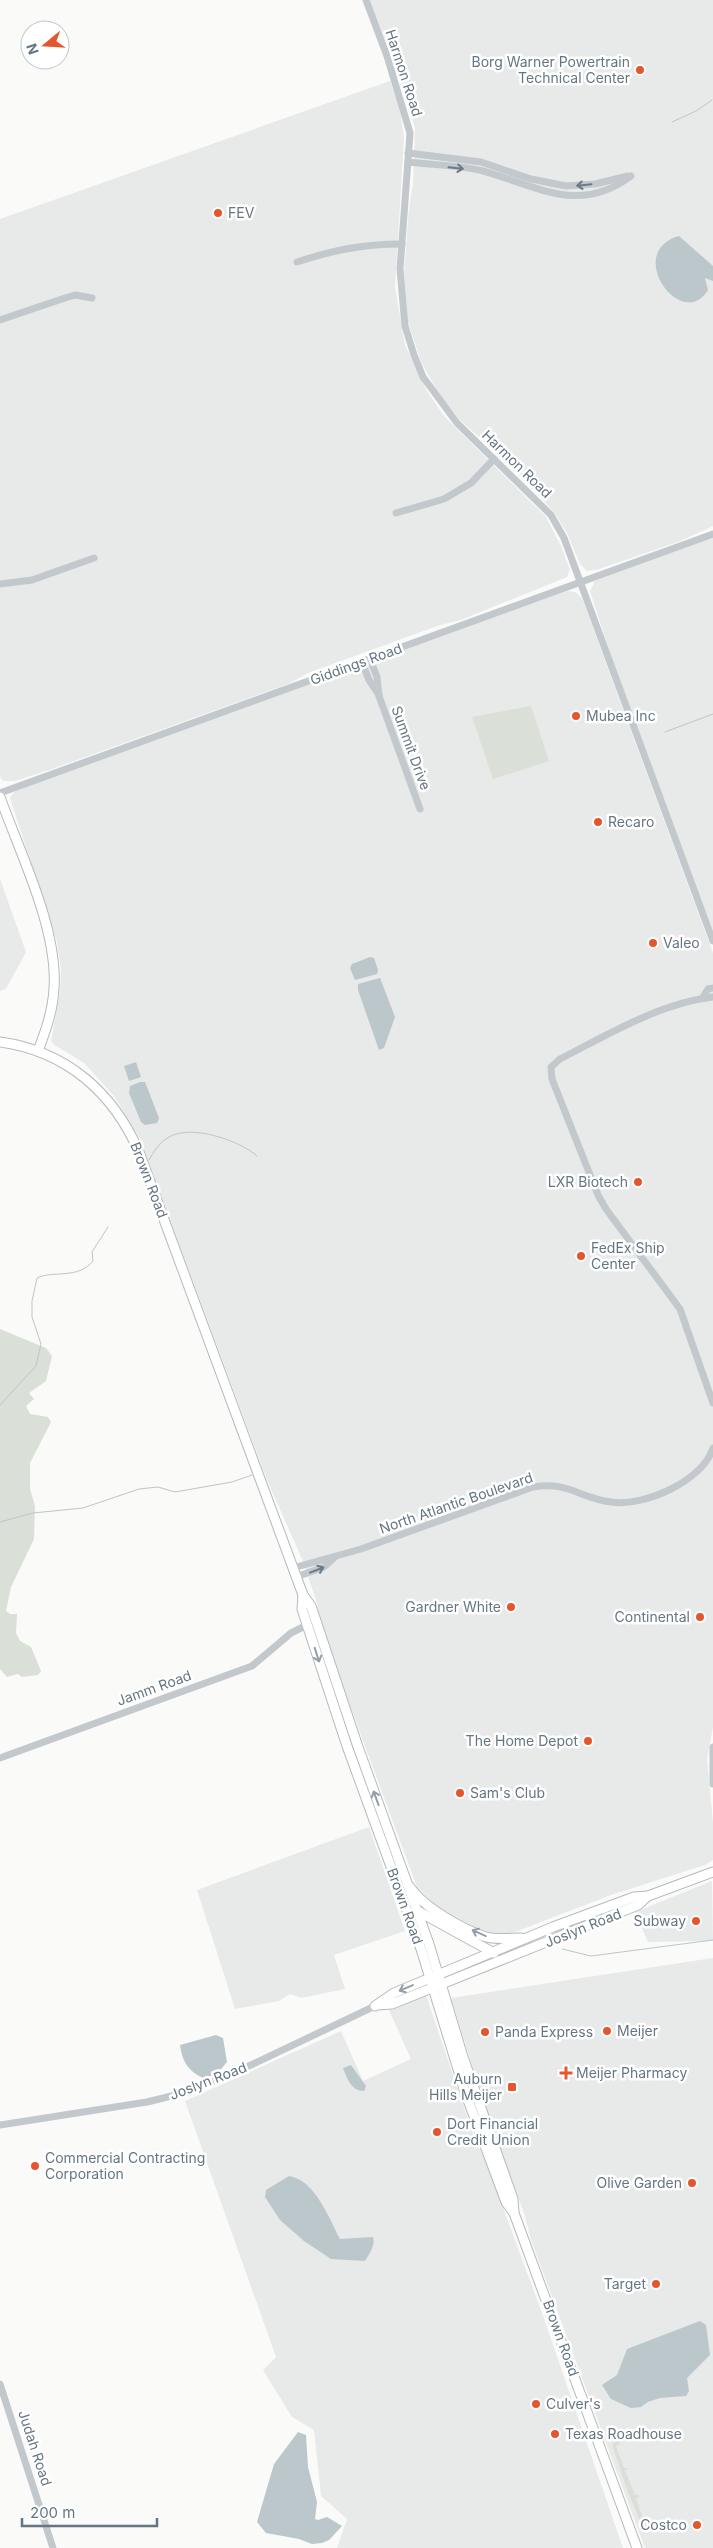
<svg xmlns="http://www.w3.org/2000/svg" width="713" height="2548" font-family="Inter,sans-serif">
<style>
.built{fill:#e8e9e9}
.green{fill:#dadfd7}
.water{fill:#bbc7cb}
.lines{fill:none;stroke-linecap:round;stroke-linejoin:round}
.stream{stroke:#bbc7cb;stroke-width:1}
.major-casing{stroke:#b5babe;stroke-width:11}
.minor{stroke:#c3c8cc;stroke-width:7}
.major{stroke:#fff;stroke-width:9}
.oneway{stroke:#6a7a87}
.oneway2{stroke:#939fa8}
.poi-dot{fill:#e4572e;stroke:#fff;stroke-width:2}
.labels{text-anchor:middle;stroke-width:5;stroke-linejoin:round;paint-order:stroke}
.poi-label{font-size:14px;fill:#657683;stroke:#fff;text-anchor:start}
.street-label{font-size:14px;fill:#657683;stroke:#fff}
</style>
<rect width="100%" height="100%" fill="#fafaf8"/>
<g class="built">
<polygon points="369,0 713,0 713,526 678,542 596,570 587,571 580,564 567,533 554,512 510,465 460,420 439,394 421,362 408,322 404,273 409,208 413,184 415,128 394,61"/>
<polygon points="390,81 400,110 404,138 395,287 405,345 427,391 444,416 546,517 561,546 570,570 567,577 461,620 440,625 308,673 288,684 52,769 15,781 3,781 0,777 0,219"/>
<polygon points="713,537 713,931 612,659 590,591 595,581"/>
<polygon points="568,591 575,592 582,598 713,953 713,1727 707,1759 713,1823 713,1860 705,1865 611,1895 515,1932 499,1935 473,1927 436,1906 417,1887 320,1624 317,1603 302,1559 267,1480 140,1139 114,1096 84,1063 56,1046 51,1041 60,992 61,969 57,942 10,798 14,792 36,783 485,619"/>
<polygon points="0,879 26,952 6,989 0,991"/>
<polygon points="369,1827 405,1931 334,1955 345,1989 301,1998 290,1994 279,2001 235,2009 197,1890"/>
<polygon points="712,1881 713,1941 648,1942 635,1912"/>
<polygon points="713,1958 713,2548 645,2548 531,2240 525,2216 487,2114 451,1998"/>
<polygon points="426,1995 472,2131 489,2170 541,2310 623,2548 337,2548 347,2519 321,2496 314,2430 292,2417 263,2370 276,2357 185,2101 341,2031 363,2081 411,2059 389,2010"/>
</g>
<g class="green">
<polygon points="531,706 549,761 493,779 472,717"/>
<polygon points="0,1329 46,1348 52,1356 46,1381 29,1393 34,1399 26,1406 30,1414 48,1417 51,1422 30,1463 30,1489 35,1506 34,1539 11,1587 6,1611 10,1614 17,1614 16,1633 20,1641 31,1647 41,1671 38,1675 22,1677 18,1674 7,1677 0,1669"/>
<polygon points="629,2435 632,2439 629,2436 619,2440 620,2444 616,2446 624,2468 629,2468 625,2470 635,2495 638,2495 639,2497 636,2498 645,2525 659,2521 660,2522 645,2527 643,2527 627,2490 612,2444"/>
</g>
<g class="water">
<path d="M679,236L713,266V281L705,278L708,290C682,333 623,252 679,236Z"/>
<polygon points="370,957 374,958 378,970 377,974 355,980 350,968 352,964"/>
<polygon points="380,978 395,1017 384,1048 379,1050 358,990 358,984"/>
<polygon points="136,1062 141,1077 129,1081 124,1066"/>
<polygon points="140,1082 145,1082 159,1118 157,1123 145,1125 141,1122 129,1093 130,1086"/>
<path d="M216,2035L223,2038L227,2062L217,2074L203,2078C188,2071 182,2061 180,2045Z"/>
<path d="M351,2065L366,2086L364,2091C351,2091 347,2078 343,2068Z"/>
<path d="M289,2176C315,2180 329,2218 340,2239L373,2237C376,2245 369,2254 365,2261L331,2259L304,2241L280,2220L265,2197L266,2190Z"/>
<polygon points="700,2321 706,2325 710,2355 687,2378 689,2391 686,2396 660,2398 648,2402 641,2407 631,2408 611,2399 602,2385 617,2375 627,2349"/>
<polygon points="298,2432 306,2435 308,2467 317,2502 315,2519 318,2520 327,2517 342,2526 329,2540 322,2543 312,2544 299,2539 266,2533 257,2522 274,2464"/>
</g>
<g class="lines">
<g class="stream">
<polyline points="672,122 696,111 712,100"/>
<polyline points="665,732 713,714"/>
<path d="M149,1160C154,1151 160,1142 169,1137C191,1124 239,1140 257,1156"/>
<path d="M0,1405L36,1366L41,1344L32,1317V1301L37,1278C53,1270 77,1280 93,1261L92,1252L108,1227"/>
<polyline points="0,1522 33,1513 83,1508 139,1489 158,1487 175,1492 232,1482 252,1475"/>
<polyline points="562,1949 591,1956 713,1940"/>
</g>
<defs>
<g id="major">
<path d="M0,797C20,853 58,929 54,988C53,1010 46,1030 38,1051"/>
<path d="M0,1042C66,1051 113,1092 139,1152L303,1595L311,1606L357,1744L429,1944L463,2057L513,2199L514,2213L637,2548"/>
<polyline points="303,1595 302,1609 347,1746 421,1949 465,2092 506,2202 514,2213"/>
<path d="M410,1887C423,1907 463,1930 486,1937C497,1940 510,1938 521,1938"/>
<polyline points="416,1910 494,1953"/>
<polyline points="377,2005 392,2004 638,1905 648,1896"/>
<polyline points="375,2006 394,1993 553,1927 634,1897 648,1896 713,1872"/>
</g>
</defs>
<use href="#major" class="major-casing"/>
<g class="minor">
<polyline points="366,0 387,56 410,133 400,269 405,326 414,355 423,377 457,423 551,515 564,538 713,941"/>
<polyline points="408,153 481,162 531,179 566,186 595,184 628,176"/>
<path d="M408,162C432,165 460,165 483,171C537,186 579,215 631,176"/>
<path d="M297,262C334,250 363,244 402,244"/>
<polyline points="0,320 65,298 75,295 92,298"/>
<polyline points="396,513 444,499 471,483 494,459"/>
<polyline points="0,584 32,580 94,558"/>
<polyline points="370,659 377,677 379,696 420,809"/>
<polyline points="362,662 369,680 379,695"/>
<polyline points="0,793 713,534"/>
<polyline points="703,997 708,989 713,988"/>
<path d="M713,997C660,1003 607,1035 560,1059L551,1067L552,1079L598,1195L606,1209L680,1309L713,1403"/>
<path d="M293,1568L361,1549L533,1487C569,1481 579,1498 611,1502C644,1507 703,1481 713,1448"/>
<polyline points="296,1577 324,1567 334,1558"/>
<polyline points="713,1747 713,1784"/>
<polyline points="0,1758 252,1666 291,1633 307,1625"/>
<polyline points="0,2125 147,2102 188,2092 251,2065 375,2006"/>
<polyline points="0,2384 53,2548"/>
</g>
<use href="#major" class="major"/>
</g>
<defs><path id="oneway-shaft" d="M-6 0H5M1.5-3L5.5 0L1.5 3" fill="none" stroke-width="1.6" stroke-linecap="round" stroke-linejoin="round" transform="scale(1.25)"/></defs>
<g class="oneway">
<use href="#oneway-shaft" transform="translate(456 168) rotate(6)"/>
<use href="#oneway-shaft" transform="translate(584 185) rotate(174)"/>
<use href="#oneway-shaft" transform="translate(317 1570) rotate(-21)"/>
</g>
<g class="oneway2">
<use href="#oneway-shaft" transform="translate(317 1655) rotate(72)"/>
<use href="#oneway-shaft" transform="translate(376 1798) rotate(-110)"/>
<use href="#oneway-shaft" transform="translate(479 1933) rotate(-156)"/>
<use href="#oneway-shaft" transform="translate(406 1988) rotate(157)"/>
</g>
<g class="poi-dot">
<circle cx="640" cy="70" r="5"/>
<circle cx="218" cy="213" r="5"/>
<circle cx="576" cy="716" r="5"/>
<circle cx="598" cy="822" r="5"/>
<circle cx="653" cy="943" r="5"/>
<circle cx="638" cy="1182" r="5"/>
<circle cx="581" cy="1256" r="5"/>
<circle cx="511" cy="1607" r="5"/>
<circle cx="700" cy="1617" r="5"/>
<circle cx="588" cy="1741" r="5"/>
<circle cx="460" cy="1793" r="5"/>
<circle cx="696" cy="1921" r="5"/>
<circle cx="607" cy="2031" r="5"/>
<circle cx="485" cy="2032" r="5"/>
<path d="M563.5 2065.5h5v5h5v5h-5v5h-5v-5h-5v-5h5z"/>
<rect x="507" y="2082" width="10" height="10" rx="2.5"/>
<circle cx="437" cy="2132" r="5"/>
<circle cx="35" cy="2166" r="5"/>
<circle cx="692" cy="2183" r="5"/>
<circle cx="656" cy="2284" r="5"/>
<circle cx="536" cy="2404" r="5"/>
<circle cx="555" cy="2434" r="5"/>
<circle cx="697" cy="2525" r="5"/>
</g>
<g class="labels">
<g class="poi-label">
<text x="630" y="67" text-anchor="end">Borg Warner Powertrain<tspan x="630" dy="16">Technical Center</tspan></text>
<text x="228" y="218">FEV</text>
<text x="586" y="721">Mubea Inc</text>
<text x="608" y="827">Recaro</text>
<text x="663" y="948">Valeo</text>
<text x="628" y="1187" text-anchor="end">LXR Biotech</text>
<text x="591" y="1253">FedEx Ship<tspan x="591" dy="16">Center</tspan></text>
<text x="501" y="1612" text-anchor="end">Gardner White</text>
<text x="690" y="1622" text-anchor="end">Continental</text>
<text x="578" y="1746" text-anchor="end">The Home Depot</text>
<text x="470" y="1798">Sam's Club</text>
<text x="686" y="1926" text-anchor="end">Subway</text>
<text x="617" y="2036">Meijer</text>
<text x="495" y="2037">Panda Express</text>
<text x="576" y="2078">Meijer Pharmacy</text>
<text x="502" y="2084" text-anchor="end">Auburn<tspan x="502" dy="16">Hills Meijer</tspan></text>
<text x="447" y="2129">Dort Financial<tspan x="447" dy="16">Credit Union</tspan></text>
<text x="45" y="2163">Commercial Contracting<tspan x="45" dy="16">Corporation</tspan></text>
<text x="682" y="2188" text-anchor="end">Olive Garden</text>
<text x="646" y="2289" text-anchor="end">Target</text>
<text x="546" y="2409">Culver's</text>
<text x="565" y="2439">Texas Roadhouse</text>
<text x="687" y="2530" text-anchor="end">Costco</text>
</g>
<g class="street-label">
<text transform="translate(404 73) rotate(72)" y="5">Harmon Road</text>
<text transform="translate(517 464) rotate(44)" y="5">Harmon Road</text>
<text transform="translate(356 664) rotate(-20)" y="5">Giddings Road</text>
<text transform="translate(411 748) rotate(70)" y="5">Summit Drive</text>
<text transform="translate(149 1180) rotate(69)" y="5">Brown Road</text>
<text transform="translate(456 1503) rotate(-19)" y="5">North Atlantic Boulevard</text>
<text transform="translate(154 1688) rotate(-20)" y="5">Jamm Road</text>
<text transform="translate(405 1906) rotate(70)" y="5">Brown Road</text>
<text transform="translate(583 1928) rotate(-22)" y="5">Joslyn Road</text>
<text transform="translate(208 2081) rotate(-21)" y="5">Joslyn Road</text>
<text transform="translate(561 2338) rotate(70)" y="5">Brown Road</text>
<text transform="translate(35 2448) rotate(72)" y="5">Judah Road</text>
</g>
</g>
<g transform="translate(45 45) rotate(252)"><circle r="24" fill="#ffffff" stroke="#c1c8cd"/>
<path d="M0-4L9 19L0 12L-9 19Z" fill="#e4572e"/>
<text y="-8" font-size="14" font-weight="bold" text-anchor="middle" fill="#657683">N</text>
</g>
<path d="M22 2518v8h135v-8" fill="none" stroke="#657683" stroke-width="2.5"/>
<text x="30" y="2518" font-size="15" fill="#657683" stroke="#ffffff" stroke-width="4" paint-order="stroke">200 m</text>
</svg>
